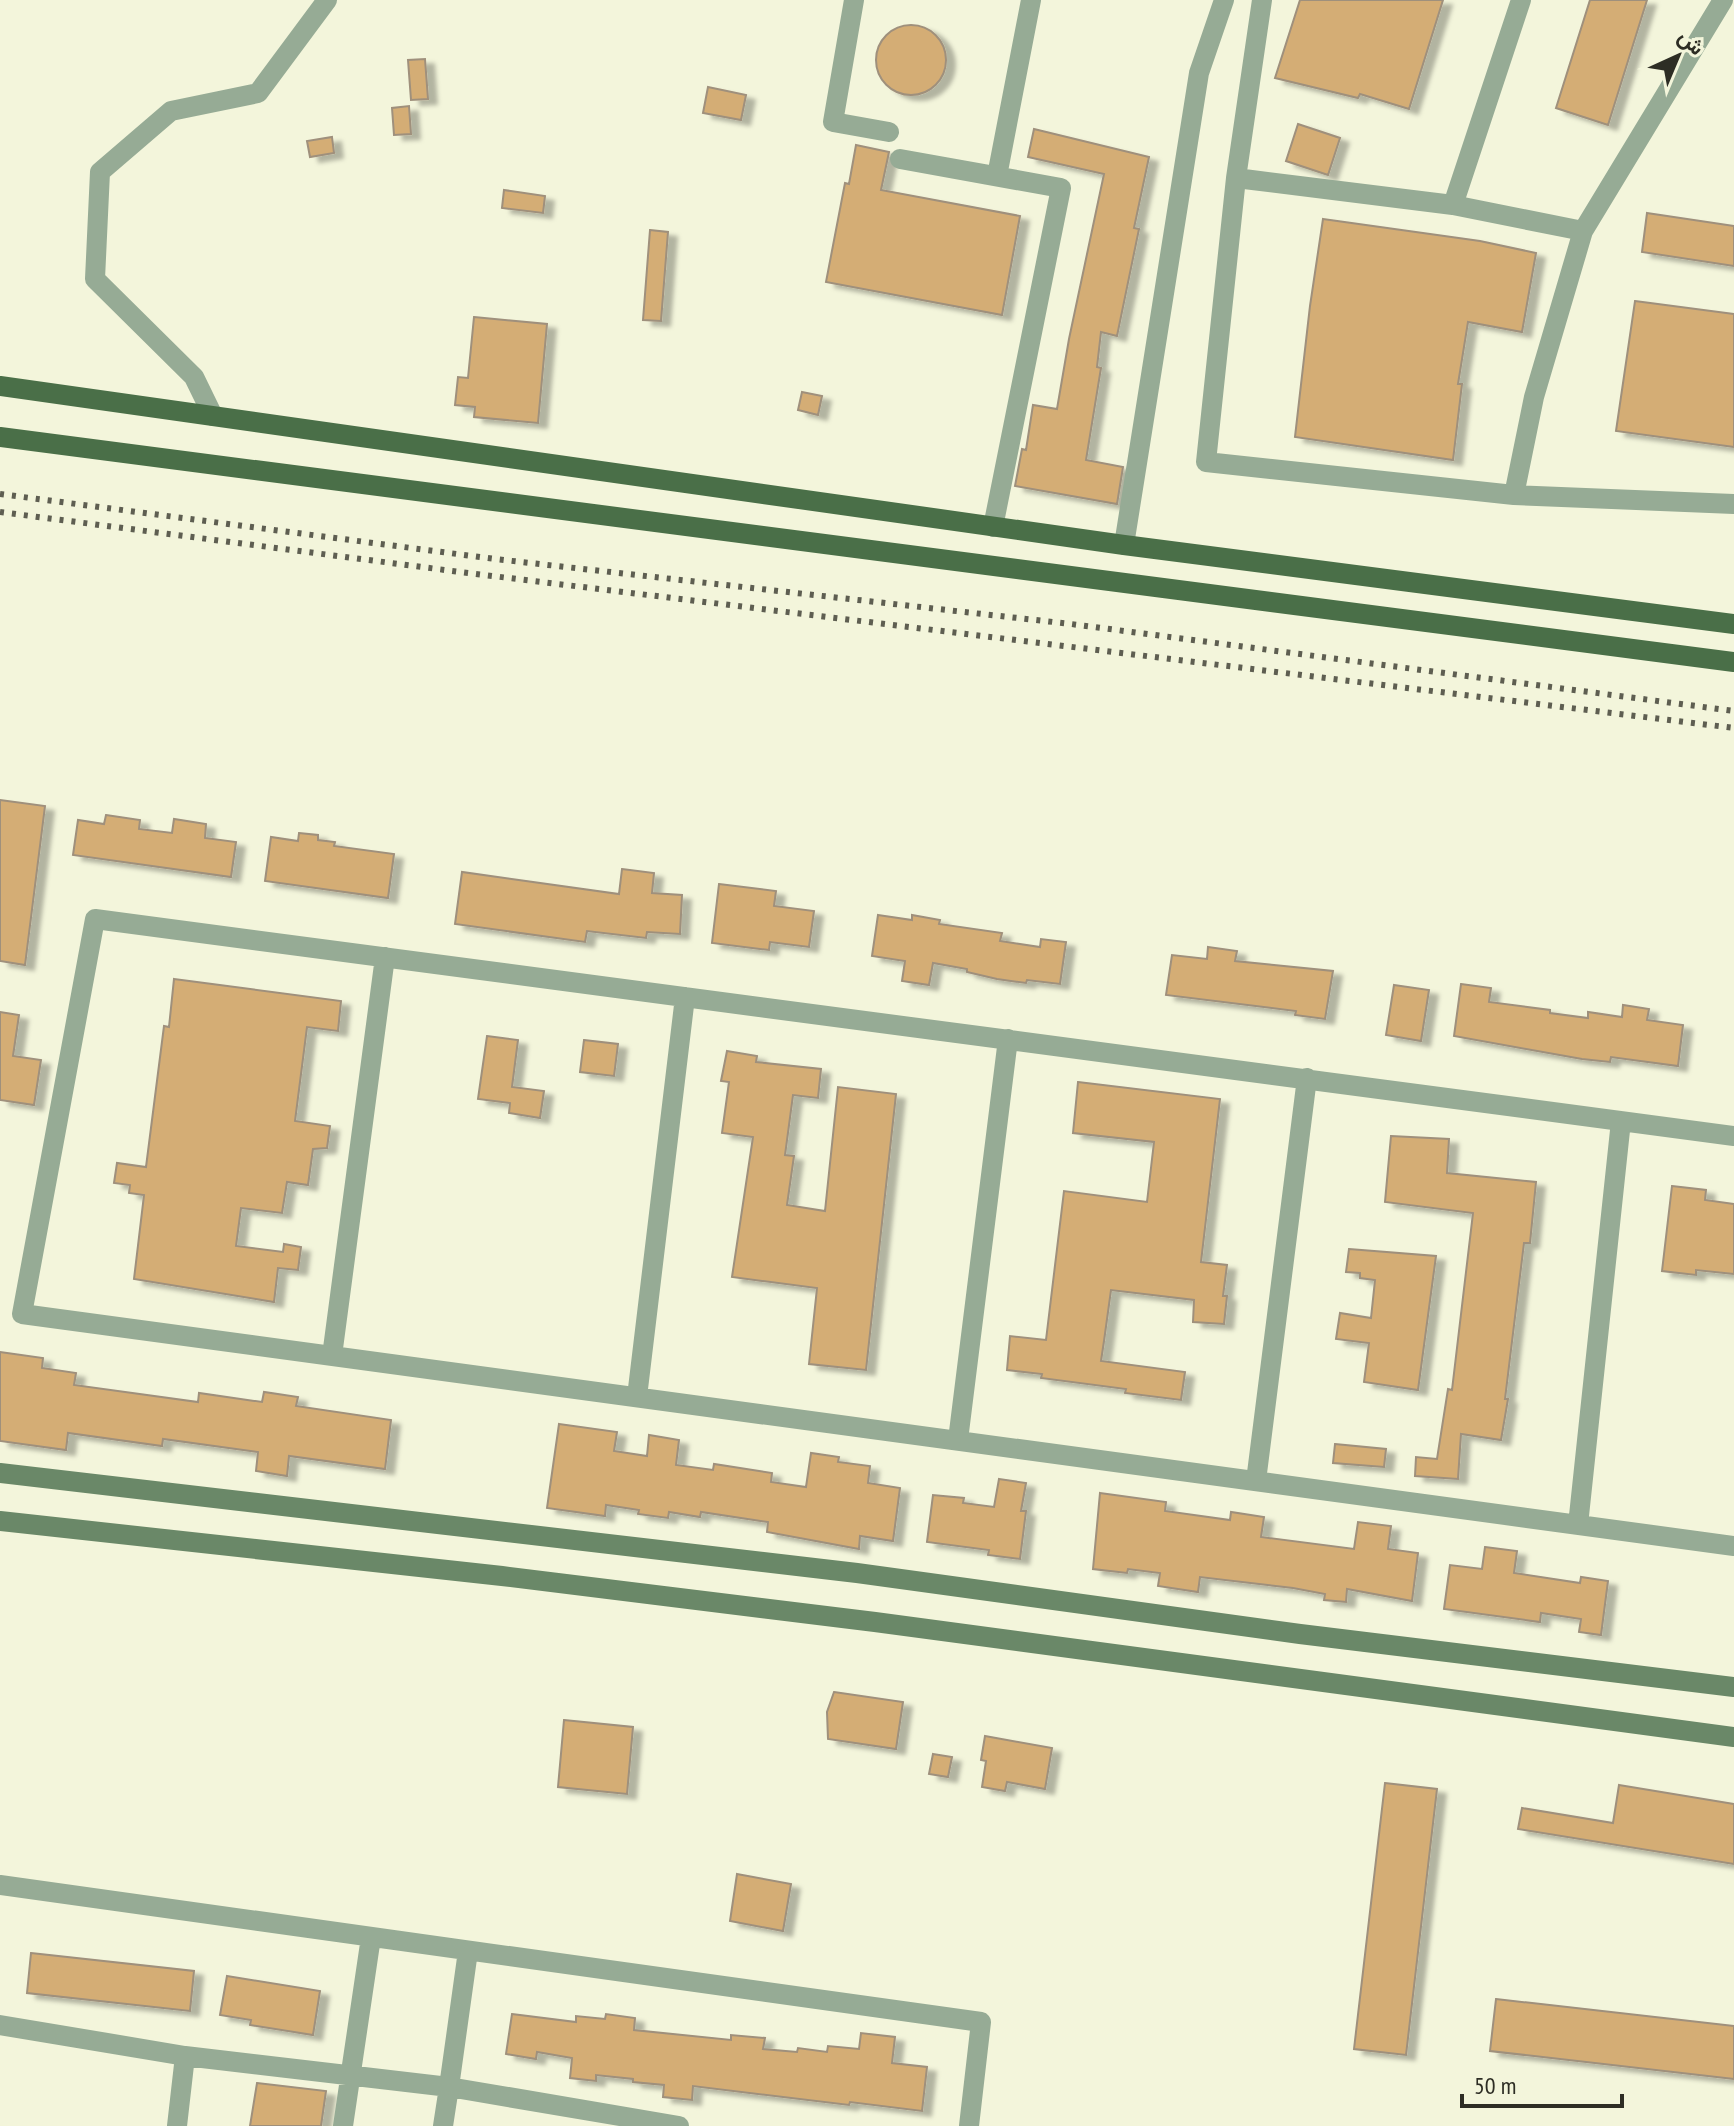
<svg xmlns="http://www.w3.org/2000/svg" width="1734" height="2126" font-family="'PT Sans Narrow',Vazirmatn,sans-serif">
<style>
.building{fill:#d4ad75;stroke:#9f907c;stroke-width:2;filter:url(#shadow)}
.lines{fill:none;stroke-linecap:round;stroke-linejoin:round}
.street{stroke:#96ab95;stroke-width:20}
.secondary{stroke:#6a8868;stroke-width:20}
.primary{stroke:#4a6f48;stroke-width:20}
.rail{stroke:#5e5e51;stroke-width:6;stroke-dasharray:4 8;stroke-linecap:butt}
</style>
<defs>
<filter id="shadow"><feDropShadow dx="9" dy="5" stdDeviation="2" flood-color="#0004"/></filter>
</defs>
<rect width="100%" height="100%" fill="#f3f5db"/>
<!-- building -->
<path class="building" d="M 1300,0 L 1443,0 L 1409,109 L 1360,94 L 1358,98 L 1275,78 Z
M 1590,0 L 1647,0 L 1608,125 L 1556,108 Z
M876 60a35 35 0 1 1 70 0a35 35 0 1 1-70 0Z
M 425,59 L 428,99 L 411,100 L 408,60 Z
M 708,87 L 746,95 L 741,120 L 703,113 Z
M 409,106 L 411,134 L 394,135 L 392,108 Z
M 1298,124 L 1340,138 L 1328,175 L 1286,161 Z
M 1034,129 L 1149,157 L 1134,228 L 1139,229 L 1117,336 L 1101,332 L 1097,367 L 1101,368 L 1086,460 L 1123,467 L 1117,504 L 1015,486 L 1022,449 L 1026,450 L 1033,405 L 1057,409 L 1069,339 L 1104,174 L 1028,157 Z
M 332,137 L 334,153 L 310,157 L 307,141 Z
M 856,145 L 889,152 L 881,190 L 1020,216 L 1002,315 L 826,282 L 845,183 L 849,184 Z
M 504,190 L 545,196 L 543,213 L 502,208 Z
M 1647,213 L 1734,226 L 1734,266 L 1642,252 Z
M 1323,219 L 1480,241 L 1536,253 L 1522,332 L 1468,322 L 1458,384 L 1462,384 L 1453,460 L 1295,437 L 1310,306 Z
M 650,230 L 668,232 L 661,321 L 643,320 Z
M 1635,301 L 1734,314 L 1734,447 L 1616,431 Z
M 474,317 L 547,324 L 538,423 L 474,417 L 475,407 L 455,405 L 458,377 L 468,378 Z
M 802,392 L 822,396 L 818,415 L 798,410 Z
M 0,800 L 45,806 L 25,965 L 0,961 Z
M 106,815 L 140,820 L 139,829 L 172,833 L 174,819 L 206,824 L 205,838 L 236,842 L 231,877 L 73,855 L 78,820 L 104,824 Z
M 299,833 L 318,835 L 318,840 L 335,842 L 334,846 L 394,854 L 388,898 L 265,881 L 271,837 L 298,841 Z
M 622,869 L 654,873 L 652,893 L 682,895 L 680,934 L 647,932 L 646,938 L 587,931 L 585,942 L 455,924 L 462,872 L 619,894 Z
M 719,884 L 776,891 L 774,906 L 814,911 L 809,947 L 770,942 L 769,950 L 712,943 Z
M 878,915 L 912,920 L 912,915 L 940,920 L 939,924 L 1002,933 L 1000,941 L 1040,947 L 1041,939 L 1066,942 L 1060,984 L 1027,980 L 1026,983 L 997,979 L 967,972 L 967,969 L 933,963 L 929,985 L 902,981 L 905,961 L 872,956 Z
M 1208,947 L 1237,951 L 1235,961 L 1333,971 L 1325,1019 L 1295,1015 L 1296,1011 L 1166,995 L 1172,955 L 1207,959 Z
M 174,979 L 341,1001 L 338,1031 L 307,1027 L 295,1121 L 330,1126 L 327,1148 L 313,1149 L 308,1185 L 287,1182 L 282,1213 L 241,1208 L 236,1246 L 283,1252 L 284,1244 L 301,1247 L 298,1270 L 278,1268 L 274,1302 L 134,1279 L 144,1195 L 129,1193 L 130,1185 L 114,1183 L 117,1163 L 146,1167 L 164,1026 L 169,1027 Z
M 1461,984 L 1491,988 L 1489,1002 L 1550,1010 L 1550,1013 L 1588,1018 L 1588,1012 L 1622,1017 L 1623,1005 L 1649,1009 L 1647,1020 L 1683,1025 L 1678,1066 L 1611,1057 L 1610,1062 L 1582,1059 L 1454,1036 Z
M 1394,985 L 1429,990 L 1421,1041 L 1386,1035 Z
M 0,1012 L 19,1015 L 13,1056 L 41,1060 L 34,1105 L 0,1100 Z
M 487,1036 L 518,1040 L 512,1087 L 544,1091 L 540,1118 L 509,1113 L 510,1103 L 478,1099 Z
M 584,1040 L 618,1044 L 614,1076 L 580,1072 Z
M 727,1051 L 757,1056 L 756,1062 L 821,1069 L 818,1098 L 793,1095 L 785,1155 L 794,1156 L 787,1205 L 825,1211 L 838,1087 L 896,1094 L 866,1370 L 809,1364 L 817,1288 L 732,1277 L 753,1137 L 722,1133 L 729,1082 L 721,1081 Z
M 1078,1082 L 1220,1099 L 1201,1262 L 1227,1265 L 1223,1296 L 1227,1296 L 1224,1324 L 1193,1322 L 1194,1300 L 1111,1290 L 1104,1341 L 1101,1361 L 1185,1372 L 1181,1400 L 1125,1393 L 1126,1389 L 1041,1378 L 1042,1374 L 1007,1370 L 1010,1336 L 1046,1340 L 1064,1191 L 1147,1202 L 1154,1142 L 1073,1133 Z
M 1391,1136 L 1449,1139 L 1447,1173 L 1536,1182 L 1530,1243 L 1524,1243 L 1505,1399 L 1508,1399 L 1501,1440 L 1461,1434 L 1458,1479 L 1415,1476 L 1416,1457 L 1437,1459 L 1448,1389 L 1452,1390 L 1473,1213 L 1385,1202 Z
M 1672,1186 L 1706,1190 L 1705,1200 L 1734,1204 L 1734,1274 L 1696,1270 L 1696,1275 L 1662,1271 Z
M 1349,1249 L 1436,1256 L 1418,1390 L 1364,1382 L 1369,1343 L 1336,1339 L 1340,1313 L 1371,1318 L 1375,1280 L 1360,1278 L 1360,1273 L 1346,1272 Z
M 0,1352 L 43,1358 L 42,1368 L 76,1373 L 74,1385 L 198,1402 L 199,1393 L 262,1402 L 264,1392 L 298,1397 L 296,1406 L 391,1420 L 385,1469 L 289,1456 L 287,1476 L 256,1471 L 258,1452 L 163,1439 L 162,1446 L 68,1433 L 66,1450 L 0,1441 Z
M 559,1424 L 617,1432 L 614,1451 L 647,1456 L 649,1435 L 679,1440 L 676,1465 L 713,1470 L 714,1464 L 772,1473 L 771,1482 L 806,1487 L 811,1453 L 839,1457 L 838,1462 L 870,1466 L 868,1483 L 900,1488 L 893,1541 L 860,1536 L 859,1549 L 767,1532 L 768,1522 L 701,1512 L 700,1517 L 669,1512 L 668,1518 L 638,1514 L 639,1510 L 606,1505 L 605,1516 L 547,1508 Z
M 1335,1444 L 1386,1449 L 1384,1467 L 1333,1463 Z
M 999,1479 L 1026,1483 L 1021,1511 L 1026,1511 L 1020,1559 L 988,1555 L 989,1550 L 927,1542 L 933,1495 L 964,1498 L 963,1503 L 994,1507 Z
M 1100,1493 L 1166,1502 L 1165,1511 L 1230,1520 L 1231,1512 L 1264,1517 L 1261,1537 L 1354,1549 L 1358,1522 L 1391,1526 L 1388,1549 L 1418,1553 L 1412,1601 L 1347,1589 L 1346,1602 L 1324,1600 L 1325,1594 L 1293,1588 L 1200,1577 L 1198,1592 L 1158,1586 L 1160,1573 L 1128,1569 L 1127,1573 L 1093,1569 Z
M 1485,1547 L 1517,1551 L 1514,1573 L 1580,1583 L 1581,1577 L 1608,1581 L 1601,1635 L 1579,1632 L 1581,1619 L 1541,1613 L 1540,1622 L 1444,1609 L 1450,1565 L 1482,1569 Z
M 834,1692 L 903,1702 L 896,1749 L 828,1739 L 827,1712 Z
M 564,1720 L 633,1727 L 627,1794 L 558,1787 Z
M 985,1736 L 1052,1748 L 1045,1789 L 1007,1782 L 1005,1791 L 982,1787 L 986,1761 L 981,1760 Z
M 933,1754 L 952,1757 L 948,1777 L 929,1774 Z
M 1385,1783 L 1437,1789 L 1406,2055 L 1354,2049 Z
M 1619,1785 L 1734,1804 L 1734,1864 L 1518,1829 L 1522,1808 L 1613,1823 Z
M 737,1874 L 791,1884 L 783,1931 L 730,1921 Z
M 31,1953 L 194,1971 L 190,2011 L 27,1993 Z
M 227,1976 L 320,1991 L 313,2035 L 250,2025 L 251,2020 L 220,2015 Z
M 1496,1999 L 1734,2026 L 1734,2079 L 1490,2051 Z
M 512,2014 L 576,2022 L 576,2016 L 605,2019 L 606,2014 L 635,2018 L 634,2030 L 731,2040 L 731,2035 L 765,2038 L 763,2049 L 797,2052 L 798,2048 L 827,2052 L 828,2046 L 859,2049 L 861,2033 L 895,2037 L 892,2063 L 927,2067 L 922,2111 L 850,2102 L 849,2105 L 693,2086 L 692,2100 L 663,2097 L 664,2085 L 633,2082 L 633,2079 L 596,2075 L 596,2081 L 570,2078 L 572,2058 L 537,2052 L 536,2059 L 506,2054 Z
M 257,2083 L 326,2091 L 321,2126 L 250,2126 Z"/>
<g class="lines">
<!-- street -->
<path class="street" d="M 854,0 L 833,122 L 889,132
M 1262,0 L 1236,178 L 1206,462 L 1514,495 L 1734,504
M 900,159 L 1061,188 L 993,527
M 997,176 L 1031,0
M 1236,178 L 1453,205 L 1583,231
M 1453,205 L 1521,0
M 213,416 L 194,377 L 95,279 L 100,172 L 171,111 L 258,93 L 327,0
M 1514,495 L 1534,397 L 1583,231 L 1723,0
M 1124,545 L 1199,73 L 1224,0
M 1734,1136 L 95,919 L 22,1314 L 1734,1546
M 332,1356 L 385,957
M 637,1397 L 685,997
M 958,1440 L 1008,1039
M 1256,1481 L 1307,1078
M 1578,1525 L 1621,1121
M 0,1885 L 981,2022 L 969,2126
M 0,2025 L 185,2056
M 177,2126 L 185,2056 L 449,2087 L 468,1951
M 343,2126 L 371,1937
M 443,2126 L 449,2087 L 679,2126"/>
<!-- secondary -->
<path class="secondary" d="M 0,1473 L 857,1573 L 1300,1634 L 1734,1687
M 0,1521 L 502,1576 L 875,1622 L 1734,1737"/>
<!-- primary -->
<path class="primary" d="M 0,386 L 1124,545 L 1734,624
M 0,437 L 1734,662"/>
<!-- rail -->
<path class="rail" d="M 0,494 L 495,559 L 1071,624 L 1734,711
M 0,512 L 468,573 L 1734,728"/>
</g>
<!-- north arrow -->
<g transform="translate(1678 56) rotate(44)" stroke="#f3f5db" stroke-width="6" paint-order="stroke">
<path d="M0-6L14 30L0 20L-14 30Z" fill="#2d2d24"/>
<text y="-12" font-size="22" font-weight="bold" text-anchor="middle" fill="#2d2d24">ش</text>
</g>
<!-- scale -->
<path d="M1462 2094v12h160v-12" fill="none" stroke="#2d2d24" stroke-width="4"/>
<text x="1474" y="2094" font-size="24" fill="#2d2d24" stroke="#f3f5db" stroke-width="6" paint-order="stroke">50 m</text>
</svg>
